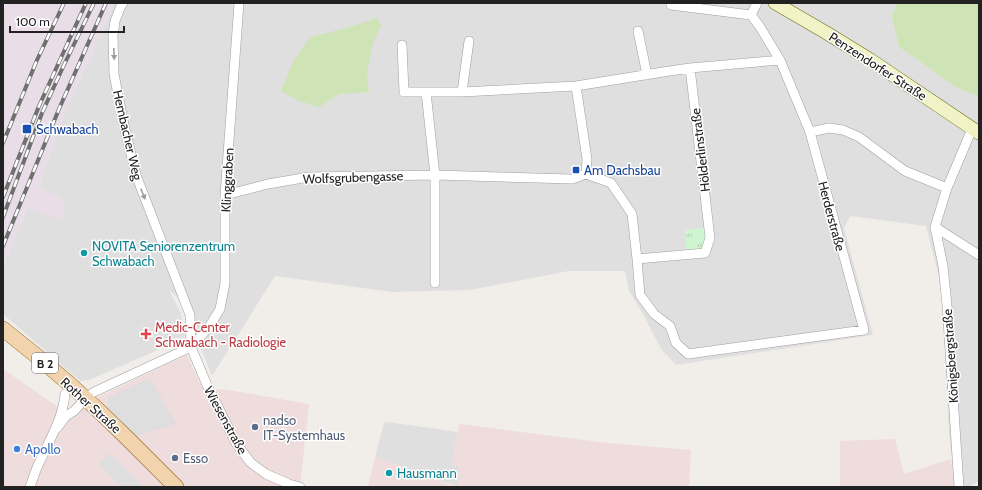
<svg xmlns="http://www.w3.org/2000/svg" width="982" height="490" font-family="Cabin,sans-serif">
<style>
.residential{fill:#e0dfdf}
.commercial{fill:#efdcdc}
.industrial{fill:#e9dde7}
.grass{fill:#cee4b7}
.park{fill:url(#park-tufts)}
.parking{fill:#dedede}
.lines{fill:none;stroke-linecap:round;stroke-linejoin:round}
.minor-casing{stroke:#9f9f9f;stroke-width:10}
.secondary-casing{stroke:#656e14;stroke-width:14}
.primary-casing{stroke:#8c6213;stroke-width:16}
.minor{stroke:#fff;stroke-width:9}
.secondary{stroke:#f1f3c6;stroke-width:13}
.primary{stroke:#f1d3ae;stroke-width:15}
.rail-casing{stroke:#707070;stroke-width:4}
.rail{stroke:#fff;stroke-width:2.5;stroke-dasharray:8;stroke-linecap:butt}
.oneway{fill:#9c9c9c}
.transit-dot{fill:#1a4fb4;stroke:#fff;stroke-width:1.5}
.culture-dot{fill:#0f9aa8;stroke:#fff;stroke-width:1.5}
.health-dot{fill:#e0444e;stroke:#fff;stroke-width:1.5}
.service-dot{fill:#5c6f8a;stroke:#fff;stroke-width:1.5}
.shop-dot{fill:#3f7fe0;stroke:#fff;stroke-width:1.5}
.labels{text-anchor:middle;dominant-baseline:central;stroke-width:3;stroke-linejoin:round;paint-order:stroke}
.shield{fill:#fff;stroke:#646464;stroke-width:1}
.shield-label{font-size:12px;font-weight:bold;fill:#222}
.street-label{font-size:13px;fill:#222;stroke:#fff}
.transit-label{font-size:13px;fill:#164399;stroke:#fff;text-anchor:start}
.culture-label{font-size:13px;fill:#0d838f;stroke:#fff;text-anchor:start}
.health-label{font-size:13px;fill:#be3a42;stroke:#fff;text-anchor:start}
.service-label{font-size:13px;fill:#4e5e75;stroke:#fff;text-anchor:start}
.shop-label{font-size:13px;fill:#366cbe;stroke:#fff;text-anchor:start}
</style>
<defs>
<pattern id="park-tufts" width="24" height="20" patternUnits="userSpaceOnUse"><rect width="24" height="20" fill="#cef4d0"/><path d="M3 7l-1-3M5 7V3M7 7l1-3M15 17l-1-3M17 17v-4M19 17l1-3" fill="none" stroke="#b1d1b2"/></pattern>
</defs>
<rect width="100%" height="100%" fill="#f1eeea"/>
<!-- residential -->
<path class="residential" d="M 115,3 L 898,3 L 891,15 L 899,47 L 957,88 L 979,96 L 979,481 L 969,487 L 955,487 L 949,433 L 942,289 L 926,226 L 850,216 L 844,228 L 873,335 L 676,365 L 661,349 L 643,314 L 629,291 L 625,271 L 569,271 L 470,290 L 392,292 L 275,276 L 212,376 L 182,301 L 169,290 L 181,313 L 185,338 L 89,380 L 80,381 L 3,314 L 3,267 L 27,208 L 64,220 L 62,200 L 39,186 L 64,114 Z
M 388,422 L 458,432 L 451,464 L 460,467 L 458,487 L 375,457 L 384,423 Z"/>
<!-- commercial -->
<path class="commercial" d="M 187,355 L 204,392 L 222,389 L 309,404 L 300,487 L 3,487 L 3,369 L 71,416 L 102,395 Z
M 459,424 L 608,443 L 691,450 L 689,487 L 458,487 L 460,467 L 451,464 Z
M 895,439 L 904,474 L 951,459 L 955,487 L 840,487 L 840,441 Z
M 375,457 L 456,487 L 368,487 Z"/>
<!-- industrial -->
<path class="industrial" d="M 6,3 L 115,3 L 64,114 L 39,186 L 62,200 L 64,220 L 27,208 L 3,267 L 3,10 Z"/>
<!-- grass -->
<path class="grass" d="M 898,3 L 979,3 L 979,96 L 957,88 L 899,47 L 891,15 Z
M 377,18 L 381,25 L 372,46 L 367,73 L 369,92 L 339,94 L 319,107 L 299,101 L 281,91 L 293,62 L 310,37 L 350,27 Z"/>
<!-- park -->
<path class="park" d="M 704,228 L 706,237 L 701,249 L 686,251 L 685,230 Z"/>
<!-- parking -->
<path class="parking" d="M 153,295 L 159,307 L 163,305 L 165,310 L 124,330 L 136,355 L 123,361 L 103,320 Z
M 150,378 L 176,424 L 134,436 L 108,408 L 108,397 Z
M 110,453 L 144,487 L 121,487 L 98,464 Z"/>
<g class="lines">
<defs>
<path id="minor" d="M 123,3 L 120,8 L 115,21 L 113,35 L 114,74 L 124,125 L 136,175 L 190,315 L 191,347 L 207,385 L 236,443 L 250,462 L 266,474 L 289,484 L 300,487
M 671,5 L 751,15
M 638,31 L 647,75
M 402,45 L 404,92 L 426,92
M 576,86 L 663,72 L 690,68
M 462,92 L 469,41
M 972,129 L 947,188 L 935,227 L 979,255
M 810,132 L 829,128 L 843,130 L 859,137 L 905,171 L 947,188
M 586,174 L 611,183 L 632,214 L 637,259 L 705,253 L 710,238 L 690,68 L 780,60
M 225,195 L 268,184 L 309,177 L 435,175 L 572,179 L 586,174
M 935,227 L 943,266 L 947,305 L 959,487
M 637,259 L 640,295 L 654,314 L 670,326 L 676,343 L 688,354 L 864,330 L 810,132 L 780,60 L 760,27 L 751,15 L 757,3
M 435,283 L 435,175 L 426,92 L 462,92 L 576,86 L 587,159 L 586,174
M 57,428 L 66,416 L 74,411 L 85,399 L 94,392 L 191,347 L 209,327 L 220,309 L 225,283 L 225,195 L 239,3
M 30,487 C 33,478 36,469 40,461 C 50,439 63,418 65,394"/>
<path id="secondary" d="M 775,3 L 825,32 L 869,59 L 979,133"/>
<path id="primary" d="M 3,329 C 47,363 89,400 128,439 C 144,455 160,471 176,487"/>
</defs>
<!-- minor casing -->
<use href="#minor" class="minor-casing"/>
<!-- secondary casing -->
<use href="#secondary" class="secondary-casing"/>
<!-- primary casing -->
<use href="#primary" class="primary-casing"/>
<!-- minor -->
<use href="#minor" class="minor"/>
<!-- secondary -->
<use href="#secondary" class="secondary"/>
<!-- primary -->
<use href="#primary" class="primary"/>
<defs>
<path id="rail" d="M 3,143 L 37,60 L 64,3
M 3,197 L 39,106 L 86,3
M 3,217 L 42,113 L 63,67 L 94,3
M 3,246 L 59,109 L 106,3"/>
</defs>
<!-- rail casing -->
<use href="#rail" class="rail-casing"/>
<!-- rail -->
<use href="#rail" class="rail"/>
</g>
<!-- one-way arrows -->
<defs><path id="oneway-solid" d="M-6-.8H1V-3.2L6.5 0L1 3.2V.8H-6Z"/></defs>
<g class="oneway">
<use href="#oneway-solid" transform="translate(114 54) rotate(88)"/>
<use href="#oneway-solid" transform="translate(143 194) rotate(68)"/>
</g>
<!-- markers -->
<g class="transit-dot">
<rect x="22" y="124" width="10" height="10" rx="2"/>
<rect x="572" y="166" width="8" height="8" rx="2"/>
</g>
<g class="culture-dot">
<circle cx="84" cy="253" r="4"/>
<circle cx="389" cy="473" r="4"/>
</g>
<path class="health-dot" d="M144 328h4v4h4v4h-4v4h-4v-4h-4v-4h4z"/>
<g class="service-dot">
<circle cx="255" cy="427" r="4"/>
<circle cx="175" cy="458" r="4"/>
</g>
<circle class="shop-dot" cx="17" cy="449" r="4"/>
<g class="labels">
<!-- shield labels -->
<rect class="shield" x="32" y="353" width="26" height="20" rx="3"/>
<g class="shield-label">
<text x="45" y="363">B 2</text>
</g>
<!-- street labels -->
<g class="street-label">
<text transform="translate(878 66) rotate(33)">Penzendorfer Straße</text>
<text transform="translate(128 135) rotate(77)">Hembacher Weg</text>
<text transform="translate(700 150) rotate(-97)">Hölderlinstraße</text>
<text transform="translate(353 177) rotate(-2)">Wolfsgrubengasse</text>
<text transform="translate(227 180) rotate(-87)">Klinggraben</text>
<text transform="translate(832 216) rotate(75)">Herderstraße</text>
<text transform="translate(950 356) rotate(-94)">Königsbergstraße</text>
<text transform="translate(91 405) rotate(42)">Rother Straße</text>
<text transform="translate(226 420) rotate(61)">Wiesenstraße</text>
</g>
<!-- transit labels -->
<g class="transit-label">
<text x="36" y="129">Schwabach</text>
<text x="584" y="170">Am Dachsbau</text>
</g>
<!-- culture labels -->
<g class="culture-label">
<text x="92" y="246">NOVITA Seniorenzentrum<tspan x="92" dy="15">Schwabach</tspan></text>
<text x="397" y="473">Hausmann</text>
</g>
<!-- health labels -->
<g class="health-label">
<text x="155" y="327">Medic-Center<tspan x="155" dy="15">Schwabach - Radiologie</tspan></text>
</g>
<!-- service labels -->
<g class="service-label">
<text x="263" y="420">nadso<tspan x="263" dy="15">IT-Systemhaus</tspan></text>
<text x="183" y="458">Esso</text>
</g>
<!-- shop labels -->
<g class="shop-label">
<text x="25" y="449">Apollo</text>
</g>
</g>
<!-- border -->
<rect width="982" height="490" fill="none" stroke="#222222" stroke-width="8"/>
<!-- scale -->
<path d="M10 26v6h114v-6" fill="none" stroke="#222222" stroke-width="2"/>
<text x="16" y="26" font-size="12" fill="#222222" stroke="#ffffff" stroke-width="3" paint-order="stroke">100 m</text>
</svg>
